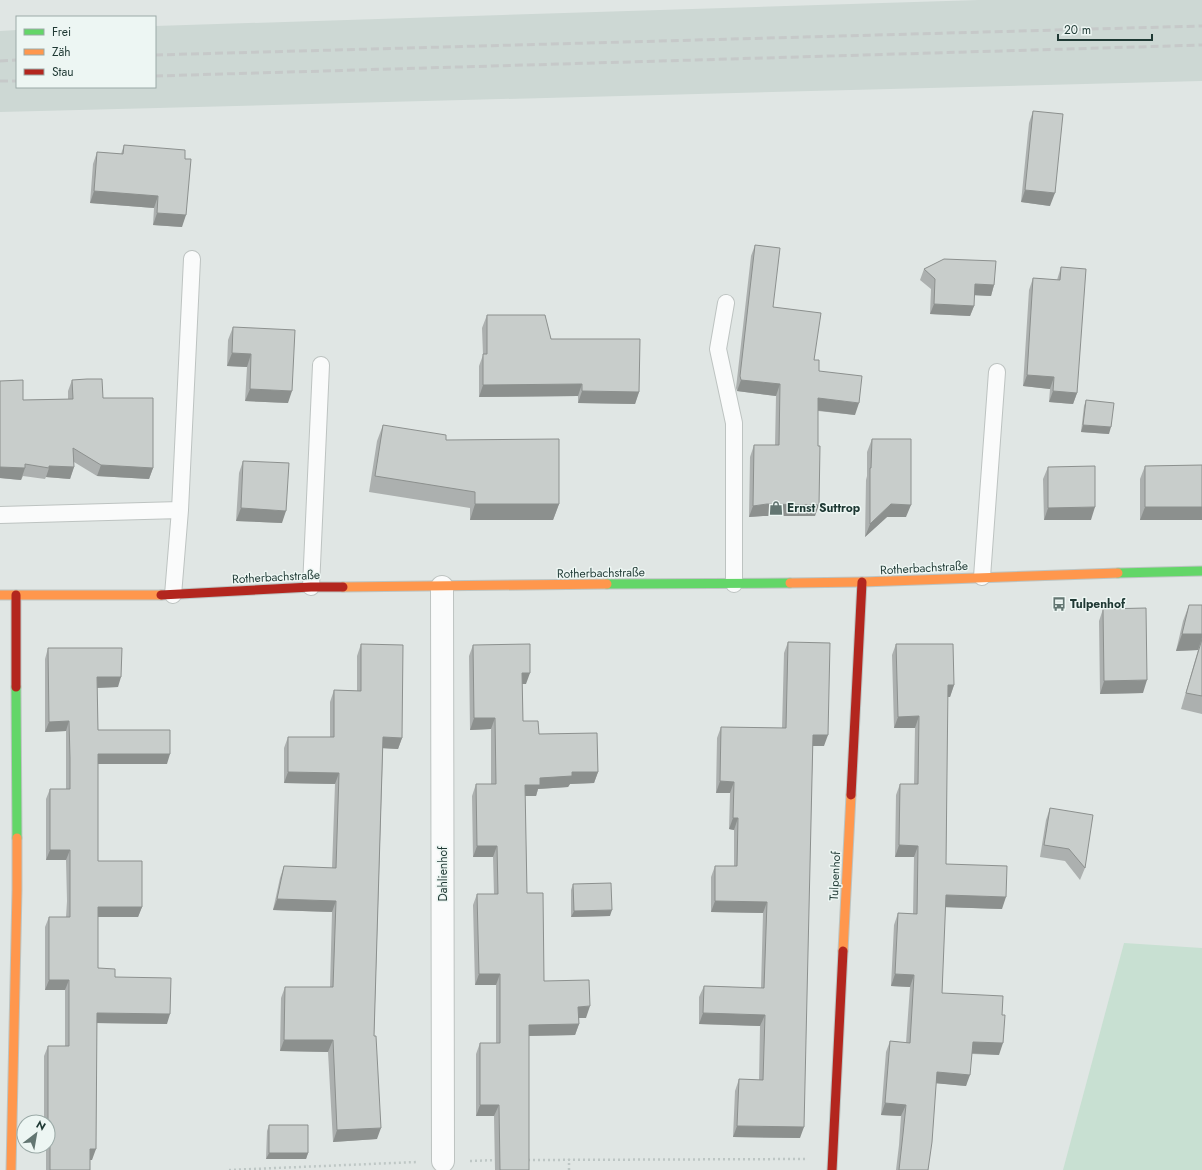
<svg xmlns="http://www.w3.org/2000/svg" width="1202" height="1170" font-family="Jost,sans-serif">
<style>
.built{fill:#cdd8d4}
.green{fill:#c8e0d2}
.lines{fill:none;stroke-linecap:round;stroke-linejoin:round}
.lane-casing{stroke:#bdc3c1;stroke-width:18}
.street-casing{stroke:#bdc3c1;stroke-width:24}
.fast-casing{stroke:#bcc4c2;stroke-width:11}
.slow-casing{stroke:#bcc4c2;stroke-width:11}
.jam-casing{stroke:#bcc4c2;stroke-width:11}
.path{stroke:#bec7c5;stroke-width:2.5;stroke-dasharray:2 3;stroke-linecap:butt}
.lane{stroke:#fafbfb;stroke-width:16}
.street{stroke:#fafbfb;stroke-width:22}
.fast{stroke:#63d668;stroke-width:9}
.slow{stroke:#ff974d;stroke-width:9}
.jam{stroke:#b3261e;stroke-width:9}
.rail{stroke:#c6c9c9;stroke-width:3;stroke-dasharray:8 4;stroke-linecap:butt}
.wall{fill:#acb0af}
.shaded-wall{fill:#8c908e}
.building{fill:#c8cdcb;stroke:#8c908e}
.labels{text-anchor:middle;dominant-baseline:central;stroke-width:3;stroke-linejoin:round;paint-order:stroke}
.poi-label{font-size:12px;font-weight:bold;fill:#1f3934;stroke:#edf6f3;text-anchor:start}
.street-label{font-size:12px;fill:#1f3934;stroke:#edf6f3}
</style>
<rect width="100%" height="100%" fill="#e0e6e4"/>
<!-- built -->
<path class="built" d="M 979,0 L 1202,0 L 1202,81 L 0,112 L 0,31 L 17,30 L 17,87 L 155,87 L 155,26 Z"/>
<!-- green -->
<path class="green" d="M 1124,943 L 1202,948 L 1202,1170 L 1063,1170 Z"/>
<g class="lines">
<defs>
<path id="lane" d="M 726,303 L 718,349 L 734,423 L 734,584
M 0,515 L 180,510
M 982,577 L 997,372
M 311,587 L 321,365
M 173,595 L 180,510 L 192,259"/>
<path id="street" d="M 442,587 L 443,1161"/>
<path id="fast" d="M 1118,573 L 1202,571
M 607,584 L 790,583
M 16,687 L 17,838"/>
<path id="slow" d="M 790,583 L 862,582 L 1118,573
M 343,587 L 607,584
M 0,595 L 161,595
M 843,951 L 851,795
M 11,1170 L 17,890 L 17,838"/>
<path id="jam" d="M 16,595 L 16,687
M 161,595 L 311,587 L 343,587
M 851,795 L 862,582
M 832,1170 L 843,951"/>
</defs>
<!-- lane casing -->
<use href="#lane" class="lane-casing"/>
<!-- street casing -->
<use href="#street" class="street-casing"/>
<!-- fast casing -->
<use href="#fast" class="fast-casing"/>
<!-- slow casing -->
<use href="#slow" class="slow-casing"/>
<!-- jam casing -->
<use href="#jam" class="jam-casing"/>
<!-- path -->
<path class="path" d="M 528,1160 L 805,1159
M 470,1161 L 497,1160
M 229,1170 L 417,1162
M 569,1170 L 569,1159"/>
<!-- lane -->
<use href="#lane" class="lane"/>
<!-- street -->
<use href="#street" class="street"/>
<!-- fast -->
<use href="#fast" class="fast"/>
<!-- slow -->
<use href="#slow" class="slow"/>
<!-- jam -->
<use href="#jam" class="jam"/>
<!-- rail -->
<path class="rail" d="M 155,55 L 1202,26
M 0,61 L 17,60
M 155,76 L 1202,45
M 0,81 L 17,81"/>
</g>
<!-- wall -->
<path class="wall" d="M 1033,111 L 1050,206 L 1021,202 L 1029,123 Z
M 124,145 L 185,159 L 182,227 L 153,225 L 154,208 L 90,203 L 93,164 L 97,152 L 121,154 Z
M 755,245 L 773,307 L 814,360 L 819,371 L 855,415 L 818,411 L 815,516 L 763,516 L 749,517 L 750,457 L 754,445 L 775,445 L 776,396 L 737,391 L 736,388 L 751,256 Z
M 1061,267 L 1077,393 L 1073,404 L 1049,402 L 1050,389 L 1023,386 L 1029,290 L 1033,278 L 1057,280 Z
M 924,269 L 994,285 L 991,296 L 974,295 L 974,306 L 970,316 L 930,314 L 931,289 L 920,280 Z
M 487,315 L 551,339 L 639,392 L 635,404 L 578,403 L 578,396 L 479,397 L 479,366 L 483,355 L 482,328 Z
M 233,327 L 288,403 L 245,401 L 247,367 L 227,366 L 228,340 Z
M 72,380 L 103,398 L 153,468 L 149,479 L 97,476 L 74,462 L 74,467 L 70,479 L 46,477 L 45,479 L 23,476 L 21,480 L 0,478 L 0,381 L 23,400 L 68,399 L 68,391 Z
M 1086,400 L 1109,434 L 1081,432 L 1084,406 Z
M 383,425 L 446,440 L 559,504 L 553,520 L 470,520 L 470,508 L 369,492 L 377,441 Z
M 872,439 L 906,517 L 887,517 L 865,537 L 866,480 L 867,476 L 867,452 Z
M 243,461 L 282,523 L 236,521 L 239,473 Z
M 1202,465 L 1202,520 L 1140,520 L 1140,479 L 1145,466 Z
M 1048,467 L 1091,520 L 1044,520 L 1043,479 Z
M 1189,605 L 1202,605 L 1202,714 L 1181,709 L 1198,650 L 1176,651 L 1183,621 Z
M 1103,609 L 1143,693 L 1100,694 L 1099,621 Z
M 788,642 L 824,746 L 813,746 L 800,1138 L 733,1137 L 735,1091 L 739,1079 L 759,1080 L 760,1026 L 699,1024 L 699,997 L 704,986 L 761,988 L 763,913 L 711,912 L 711,877 L 715,866 L 734,866 L 734,830 L 729,829 L 730,793 L 716,793 L 717,738 L 721,727 L 782,728 L 784,653 Z
M 361,644 L 402,738 L 398,749 L 383,748 L 374,1036 L 377,1139 L 333,1142 L 328,1052 L 280,1051 L 281,998 L 285,987 L 330,987 L 332,912 L 273,910 L 280,878 L 284,866 L 332,868 L 335,784 L 284,783 L 284,748 L 288,737 L 330,737 L 330,702 L 334,690 L 357,691 L 357,656 Z
M 896,644 L 954,685 L 950,697 L 947,697 L 946,864 L 1002,909 L 945,907 L 942,993 L 999,1055 L 972,1054 L 966,1086 L 936,1083 L 928,1170 L 896,1170 L 899,1145 L 901,1116 L 881,1115 L 886,1052 L 890,1041 L 906,1043 L 910,987 L 891,986 L 894,925 L 898,913 L 913,914 L 914,857 L 895,857 L 896,795 L 900,784 L 914,784 L 915,728 L 894,728 L 892,655 Z
M 473,645 L 526,684 L 522,684 L 523,721 L 539,734 L 598,772 L 594,783 L 570,784 L 568,787 L 538,789 L 536,796 L 525,796 L 527,893 L 544,981 L 586,1018 L 579,1018 L 579,1024 L 575,1035 L 529,1036 L 529,1170 L 495,1170 L 494,1116 L 476,1116 L 476,1054 L 480,1043 L 496,1043 L 496,985 L 475,985 L 473,905 L 477,894 L 494,894 L 493,857 L 473,857 L 472,796 L 476,784 L 491,784 L 491,729 L 470,730 L 469,656 Z
M 48,648 L 118,687 L 97,688 L 98,730 L 167,764 L 98,764 L 98,861 L 142,907 L 138,917 L 98,917 L 98,968 L 115,977 L 167,1024 L 97,1023 L 92,1160 L 90,1160 L 90,1170 L 46,1170 L 46,1146 L 48,1146 L 48,1122 L 44,1122 L 44,1056 L 48,1046 L 65,1046 L 65,990 L 45,990 L 45,927 L 49,917 L 66,917 L 67,901 L 66,860 L 46,860 L 46,799 L 50,789 L 66,789 L 66,731 L 45,732 L 45,659 Z
M 1050,808 L 1085,868 L 1080,880 L 1065,861 L 1040,857 L 1046,820 Z
M 573,884 L 610,916 L 571,917 L 571,890 Z
M 269,1125 L 308,1153 L 306,1159 L 266,1159 L 267,1131 Z"/>
<!-- shaded-wall -->
<path class="shaded-wall" d="M 1025,190 L 1055,193 L 1050,206 L 1021,202 Z
M 94,191 L 158,196 L 154,208 L 90,203 Z
M 157,213 L 186,215 L 182,227 L 153,225 Z
M 975,284 L 994,285 L 991,296 L 971,295 Z
M 934,304 L 974,306 L 970,316 L 930,314 Z
M 232,353 L 251,354 L 247,367 L 227,366 Z
M 1027,375 L 1054,377 L 1050,389 L 1023,386 Z
M 741,380 L 780,384 L 776,396 L 737,391 Z
M 582,384 L 578,396 L 479,397 L 483,385 Z
M 250,389 L 292,391 L 288,403 L 245,401 Z
M 582,391 L 639,392 L 635,404 L 578,403 Z
M 1053,391 L 1077,393 L 1073,404 L 1049,402 Z
M 818,398 L 859,403 L 855,415 L 814,410 Z
M 1083,425 L 1111,427 L 1109,434 L 1081,432 Z
M 101,465 L 153,468 L 149,479 L 97,476 Z
M 49,466 L 74,467 L 70,479 L 46,477 L 49,468 Z
M 0,467 L 25,468 L 21,480 L 0,478 Z
M 475,504 L 559,504 L 553,520 L 470,520 Z
M 767,504 L 819,505 L 815,516 L 763,516 L 749,517 L 753,506 Z
M 891,504 L 911,505 L 906,517 L 887,517 L 865,537 L 870,524 Z
M 1095,507 L 1091,520 L 1044,520 L 1048,508 Z
M 1145,507 L 1202,507 L 1202,520 L 1140,520 Z
M 241,508 L 286,511 L 282,523 L 236,521 Z
M 1182,634 L 1202,634 L 1202,638 L 1198,650 L 1176,651 Z
M 522,673 L 530,673 L 526,684 L 518,684 Z
M 97,677 L 121,677 L 118,687 L 93,688 Z
M 1147,680 L 1143,693 L 1100,694 L 1104,681 Z
M 948,685 L 954,685 L 950,697 L 943,697 Z
M 919,716 L 915,728 L 894,728 L 898,717 Z
M 474,718 L 495,718 L 491,729 L 470,730 Z
M 69,721 L 66,731 L 45,732 L 49,722 Z
M 813,735 L 828,735 L 824,746 L 809,746 Z
M 383,737 L 402,738 L 398,749 L 379,748 Z
M 98,754 L 170,754 L 167,764 L 95,764 Z
M 288,772 L 339,773 L 335,784 L 284,783 Z
M 572,772 L 598,772 L 594,783 L 570,784 L 568,787 L 538,789 L 536,796 L 521,796 L 525,785 L 540,778 Z
M 720,781 L 734,782 L 730,793 L 716,793 Z
M 733,818 L 738,818 L 734,830 L 729,829 Z
M 899,845 L 918,846 L 914,857 L 895,857 Z
M 477,846 L 497,846 L 493,857 L 473,857 Z
M 50,850 L 70,850 L 66,860 L 46,860 Z
M 946,895 L 1006,897 L 1002,909 L 941,907 Z
M 277,899 L 336,901 L 332,912 L 273,910 Z
M 715,901 L 767,902 L 763,913 L 711,912 Z
M 98,907 L 142,907 L 138,917 L 94,917 Z
M 612,910 L 610,916 L 571,917 L 574,911 Z
M 479,974 L 500,974 L 496,985 L 475,985 Z
M 895,974 L 914,975 L 910,987 L 891,986 Z
M 49,980 L 69,980 L 65,990 L 45,990 Z
M 590,1006 L 586,1018 L 574,1018 L 578,1007 Z
M 97,1013 L 170,1014 L 167,1024 L 94,1023 Z
M 703,1013 L 765,1015 L 760,1026 L 699,1024 Z
M 579,1024 L 575,1035 L 525,1036 L 529,1025 Z
M 284,1040 L 333,1040 L 328,1052 L 280,1051 Z
M 973,1042 L 1003,1043 L 999,1055 L 968,1053 Z
M 937,1072 L 970,1075 L 966,1086 L 933,1083 Z
M 885,1103 L 906,1105 L 901,1116 L 881,1115 Z
M 480,1105 L 499,1105 L 494,1116 L 476,1116 Z
M 737,1126 L 804,1127 L 800,1138 L 733,1137 Z
M 381,1128 L 377,1139 L 333,1142 L 337,1130 Z
M 90,1149 L 96,1149 L 92,1160 L 86,1160 Z
M 269,1153 L 308,1153 L 306,1159 L 266,1159 Z"/>
<!-- building -->
<path class="building" d="M 1033,111 L 1063,114 L 1055,193 L 1025,190 Z
M 124,145 L 185,150 L 185,159 L 191,159 L 186,215 L 157,213 L 158,196 L 94,191 L 97,152 L 123,154 Z
M 755,245 L 780,248 L 773,307 L 821,313 L 814,360 L 819,360 L 819,371 L 862,376 L 859,403 L 818,398 L 818,446 L 820,446 L 819,505 L 767,504 L 753,506 L 754,445 L 779,445 L 780,384 L 741,380 L 740,376 Z
M 944,259 L 996,261 L 994,285 L 975,284 L 974,306 L 934,304 L 935,279 L 924,269 Z
M 1061,267 L 1086,269 L 1077,393 L 1053,391 L 1054,377 L 1027,375 L 1033,278 L 1060,280 Z
M 487,315 L 545,315 L 551,339 L 640,339 L 639,392 L 582,391 L 582,384 L 483,385 L 483,354 L 487,354 Z
M 233,327 L 295,330 L 292,391 L 250,389 L 251,354 L 232,353 Z
M 87,379 L 102,379 L 103,398 L 153,398 L 153,468 L 101,465 L 73,448 L 74,467 L 49,466 L 49,468 L 25,464 L 25,468 L 0,467 L 0,381 L 23,380 L 23,400 L 73,399 L 72,380 Z
M 1086,400 L 1114,403 L 1111,427 L 1083,425 Z
M 383,425 L 446,435 L 446,440 L 559,439 L 559,504 L 475,504 L 475,492 L 375,476 Z
M 872,439 L 911,439 L 911,505 L 891,504 L 870,524 L 870,468 L 871,468 Z
M 243,461 L 289,463 L 286,511 L 241,508 Z
M 1202,465 L 1202,507 L 1145,507 L 1145,466 Z
M 1095,466 L 1095,507 L 1048,508 L 1048,467 Z
M 1189,605 L 1202,605 L 1202,634 L 1182,634 Z
M 1146,608 L 1147,680 L 1104,681 L 1103,609 Z
M 1202,639 L 1202,696 L 1186,693 Z
M 788,642 L 830,643 L 828,735 L 813,735 L 804,1127 L 737,1126 L 739,1079 L 763,1080 L 765,1015 L 703,1013 L 704,986 L 764,988 L 767,902 L 715,901 L 715,866 L 737,866 L 738,818 L 733,818 L 734,782 L 720,781 L 721,727 L 786,728 Z
M 361,644 L 403,645 L 402,738 L 383,737 L 374,1036 L 376,1036 L 381,1128 L 337,1130 L 333,1040 L 284,1040 L 285,987 L 333,987 L 336,901 L 277,899 L 284,866 L 336,868 L 339,773 L 288,772 L 288,737 L 334,737 L 334,690 L 361,691 Z
M 530,644 L 530,673 L 522,673 L 523,721 L 538,721 L 539,734 L 597,733 L 598,772 L 572,772 L 572,776 L 540,778 L 540,785 L 525,785 L 527,893 L 543,893 L 544,981 L 589,980 L 590,1006 L 578,1007 L 579,1024 L 529,1025 L 529,1170 L 500,1170 L 499,1105 L 480,1105 L 480,1043 L 500,1043 L 500,974 L 479,974 L 477,894 L 498,894 L 497,846 L 477,846 L 476,784 L 496,784 L 495,718 L 474,718 L 473,645 Z
M 896,644 L 953,644 L 954,685 L 948,685 L 946,864 L 1007,866 L 1006,897 L 946,895 L 942,993 L 1003,996 L 1002,1015 L 1005,1015 L 1003,1043 L 973,1042 L 970,1075 L 937,1072 L 932,1142 L 928,1170 L 899,1170 L 903,1134 L 906,1105 L 885,1103 L 890,1041 L 910,1043 L 914,975 L 895,974 L 898,913 L 917,914 L 918,846 L 899,845 L 900,784 L 918,784 L 919,716 L 898,717 Z
M 48,648 L 122,648 L 121,677 L 97,677 L 98,730 L 170,730 L 170,754 L 98,754 L 98,861 L 142,861 L 142,907 L 98,907 L 98,968 L 115,969 L 115,977 L 171,978 L 170,1014 L 97,1013 L 96,1149 L 90,1149 L 90,1170 L 50,1170 L 50,1135 L 48,1135 L 48,1046 L 69,1046 L 69,980 L 49,980 L 49,917 L 70,917 L 70,850 L 50,850 L 50,789 L 70,789 L 70,758 L 69,721 L 49,722 Z
M 1050,808 L 1093,815 L 1085,868 L 1069,849 L 1044,845 Z
M 611,883 L 612,910 L 574,911 L 573,884 Z
M 269,1125 L 308,1125 L 308,1153 L 269,1153 Z"/>
<!-- icons -->
<defs>
<symbol id="shop-bare" viewBox="-9 -9 18 18"><path d="M-5-2.5h2.3a2.7 3.5 0 0 1 5.4 0H5L5.5 6h-11ZM-1.5-2.5h3a1.5 2.3 0 0 0-3 0Z" fill="#637672" stroke="#edf6f3" stroke-width="2.5" paint-order="stroke"/></symbol>
<symbol id="bus-bare" viewBox="-9 -9 18 18"><path d="M-5-6H5V4H4V6H2V4H-2V6H-4V4H-5ZM-3.5-4V0h7V-4ZM-3.5 1.2v1.5H-2V1.2ZM2 1.2v1.5H3.5V1.2Z" fill="#637672" stroke="#edf6f3" stroke-width="2.5" paint-order="stroke"/></symbol>
</defs>
<g fill-rule="evenodd">
<use href="#shop-bare" x="766" y="498" width="20" height="20"/>
<use href="#bus-bare" x="1049" y="594" width="20" height="20"/>
</g>
<g class="labels">
<!-- poi labels -->
<g class="poi-label">
<text x="787" y="508">Ernst Suttrop</text>
<text x="1070" y="604">Tulpenhof</text>
</g>
<!-- street labels -->
<g class="street-label">
<text transform="translate(924 568) rotate(-3)">Rotherbachstraße</text>
<text transform="translate(601 573) rotate(-1)">Rotherbachstraße</text>
<text transform="translate(276 577) rotate(-3)">Rotherbachstraße</text>
<text transform="translate(443 874) rotate(-90)">Dahlienhof</text>
<text transform="translate(835 876) rotate(-87)">Tulpenhof</text>
</g>
</g>
<!-- legend -->
<rect x="16" y="16" width="140" height="72" fill="#edf6f3" stroke="#9baaa7"/>
<rect x="24" y="29" width="20" height="6" fill="#63d668" stroke="#9baaa7"/>
<text x="52" y="36" font-size="12" fill="#1f3934">Frei</text>
<rect x="24" y="49" width="20" height="6" fill="#ff974d" stroke="#9baaa7"/>
<text x="52" y="56" font-size="12" fill="#1f3934">Zäh</text>
<rect x="24" y="69" width="20" height="6" fill="#b3261e" stroke="#9baaa7"/>
<text x="52" y="76" font-size="12" fill="#1f3934">Stau</text>
<!-- north arrow -->
<g transform="translate(36 1134) rotate(31)"><circle r="19" fill="#edf6f3" stroke="#9baaa7"/>
<path d="M0-3L7 15L0 10L-7 15Z" fill="#637672"/>
<text y="-6" font-size="11" font-weight="bold" text-anchor="middle" fill="#1f3934">N</text>
</g>
<!-- scale -->
<path d="M1058 34v6h94v-6" fill="none" stroke="#1f3934" stroke-width="2"/>
<text x="1064" y="34" font-size="12" fill="#1f3934" stroke="#edf6f3" stroke-width="3" paint-order="stroke">20 m</text>
</svg>
